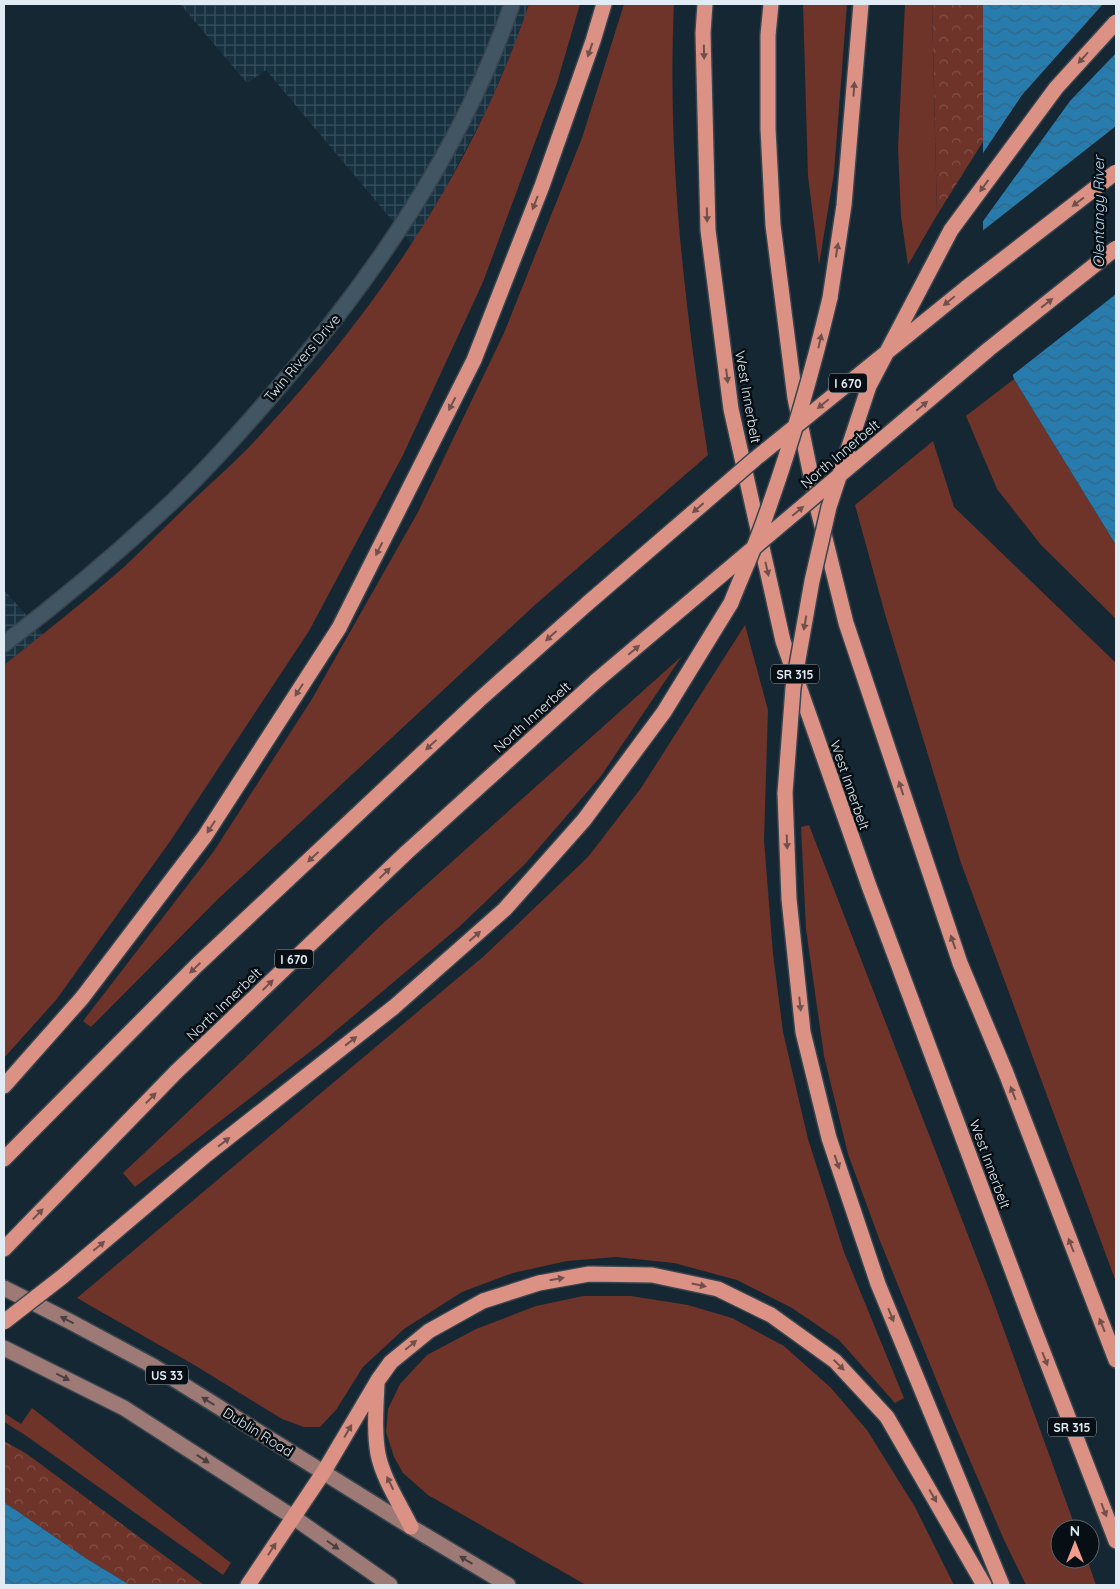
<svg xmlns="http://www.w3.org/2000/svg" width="1120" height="1589" font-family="Quicksand,sans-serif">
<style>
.industrial{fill:url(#industrial-grid)}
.green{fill:#6e3329}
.forest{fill:url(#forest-crowns)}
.water{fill:url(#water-waves)}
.pier{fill:#152732}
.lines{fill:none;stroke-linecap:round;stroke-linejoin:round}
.secondary-casing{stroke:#37444e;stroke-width:18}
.primary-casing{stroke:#37444e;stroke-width:18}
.motorway-casing{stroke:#37444e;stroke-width:18}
.secondary{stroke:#425562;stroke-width:15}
.primary{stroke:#9e7a76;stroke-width:15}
.motorway{stroke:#db9284;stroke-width:15}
.motorway-bridge-casing{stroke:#37444e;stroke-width:18;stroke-linecap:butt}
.motorway-bridge{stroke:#db9284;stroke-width:15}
.oneway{fill:#71504c}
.oneway2{fill:#4b3f40}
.labels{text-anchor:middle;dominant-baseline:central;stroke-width:5;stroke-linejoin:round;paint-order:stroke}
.shield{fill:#070f14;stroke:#9fa9b0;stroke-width:1}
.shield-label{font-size:12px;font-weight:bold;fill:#e0ebf3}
.street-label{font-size:14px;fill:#e0ebf3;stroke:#070f14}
.water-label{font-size:15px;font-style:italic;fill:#b8dffa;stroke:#070f14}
</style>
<defs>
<pattern id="industrial-grid" width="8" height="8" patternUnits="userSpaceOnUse" patternTransform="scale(1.25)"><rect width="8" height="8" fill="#183141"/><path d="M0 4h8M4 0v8" fill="none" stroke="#394f5d"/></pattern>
<pattern id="forest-crowns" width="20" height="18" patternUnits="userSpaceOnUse" patternTransform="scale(1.25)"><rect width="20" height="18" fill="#6e3329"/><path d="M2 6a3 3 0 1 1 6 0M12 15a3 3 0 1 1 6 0" fill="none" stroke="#825148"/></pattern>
<pattern id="water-waves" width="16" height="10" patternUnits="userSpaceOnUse" patternTransform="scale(1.25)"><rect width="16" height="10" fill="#287cad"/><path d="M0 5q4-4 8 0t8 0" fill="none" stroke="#336685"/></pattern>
</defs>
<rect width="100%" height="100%" fill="#152732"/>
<!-- industrial -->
<path class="industrial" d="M 180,4 L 529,4 L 520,32 L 487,109 L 445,189 L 412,244 L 266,70 L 247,83 Z
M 4,590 L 43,634 L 4,665 Z"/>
<!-- green -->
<path class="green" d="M 529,4 L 580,4 L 557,83 L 483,282 L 403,455 L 309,631 L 171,840 L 56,1000 L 4,1058 L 4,665 C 44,633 85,601 124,567 C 146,546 167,525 189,504 C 214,480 240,458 263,432 C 378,309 475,165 529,4 Z
M 624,4 L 674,4 C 667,155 684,305 708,455 L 536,604 L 218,899 L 91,1027 L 83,1021 L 214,851 L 312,699 L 418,512 L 504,333 L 582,138 Z
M 803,4 L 847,4 L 834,173 L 819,265 L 808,176 Z
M 905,4 L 932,4 L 937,215 L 908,265 L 901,216 L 898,148 Z
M 1014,379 L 1116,545 L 1116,619 L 1041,545 L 997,489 L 966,416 Z
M 933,441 L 954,507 L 1116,663 L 1116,1282 L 961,863 L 885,614 L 855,505 Z
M 745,625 L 768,710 L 764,840 L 773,954 L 783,1032 L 808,1139 L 844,1252 L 904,1398 L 895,1403 L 839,1340 L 792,1308 L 737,1280 L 674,1263 L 616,1257 L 567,1261 L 513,1273 L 462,1292 L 404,1329 L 363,1367 L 336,1410 L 320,1427 L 304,1427 L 282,1419 L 196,1366 L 77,1298 L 484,956 L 588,857 L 641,788 Z
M 682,656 L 601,776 L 525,864 L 459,927 L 320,1044 L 135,1187 L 123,1173 L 243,1060 L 379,927 Z
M 809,825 L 992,1297 L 1076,1529 L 1060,1529 L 1060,1559 L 1087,1559 L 1096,1585 L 1026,1585 L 1004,1540 L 949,1411 L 880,1241 L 848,1154 L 824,1056 L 806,929 L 801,827 Z
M 583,1296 L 631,1296 L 688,1305 L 732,1318 L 784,1346 L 831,1388 L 867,1430 L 915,1507 L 954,1585 L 586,1585 L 428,1495 L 403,1473 L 394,1457 L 386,1432 L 388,1409 L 400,1384 L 427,1355 L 476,1329 L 536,1306 Z
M 32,1408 L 231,1563 L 223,1575 L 25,1435 L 4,1422 L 4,1413 L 21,1424 Z"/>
<!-- forest -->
<path class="forest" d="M 932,4 L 983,4 L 984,22 L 984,140 L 937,215 Z
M 4,1441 L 27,1454 L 204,1585 L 130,1585 L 87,1559 L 4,1502 Z"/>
<!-- water -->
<path class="water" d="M 983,4 L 1116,4 L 1116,545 L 1014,379 L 983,275 Z
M 4,1502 L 87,1559 L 130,1585 L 4,1585 Z"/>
<!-- pier -->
<path class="pier" d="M 1103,4 L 1116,4 L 1116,53 L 1070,101 L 981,224 L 981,156 L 1022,95 Z
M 1116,126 L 1116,294 L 1010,377 L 980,276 L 981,232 Z"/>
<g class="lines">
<defs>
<path id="secondary" d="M 4,644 C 62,600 119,552 172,502 C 207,469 240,432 272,395 C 372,280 462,150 512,4"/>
<path id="primary" d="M 4,1288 L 69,1321 L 153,1366 L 411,1527 L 508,1585
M 4,1348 L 124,1408 L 293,1517 L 390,1585"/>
<path id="motorway" d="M 705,4 L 703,33 L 708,230 L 731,409 L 783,641 L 869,886 L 1028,1313 L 1116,1541
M 771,4 L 768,35 L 768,129 L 773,225 L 795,398 L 818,510 L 846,623 L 960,963 L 1006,1073 L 1116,1360
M 830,298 L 844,205 L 861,4
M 785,793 L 789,899 L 803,1032 L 829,1138 L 878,1284 L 1002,1585
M 4,1086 L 82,998 L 205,836 L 339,628 L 474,360 L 542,186 L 593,41 L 604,4
M 4,1159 L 196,966 L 479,700 L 588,603
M 4,1249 L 176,1072 L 407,852 L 596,681
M 62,1277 L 206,1155 L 394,1007 L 505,909 L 584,820 L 664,712 L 731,603
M 377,1384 C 376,1407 374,1431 378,1454 C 383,1479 400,1504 411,1527
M 248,1585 L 323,1473 L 378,1380 L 391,1362 L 429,1331 L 483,1301 L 539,1283 L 589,1274 L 652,1275 L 718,1289 L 771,1315 L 835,1361 L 887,1417 L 984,1585"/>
</defs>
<!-- secondary casing -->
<use href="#secondary" class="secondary-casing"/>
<!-- primary casing -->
<use href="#primary" class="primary-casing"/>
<!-- motorway casing -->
<use href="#motorway" class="motorway-casing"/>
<!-- secondary -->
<use href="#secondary" class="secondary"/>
<!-- primary -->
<use href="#primary" class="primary"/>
<!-- motorway -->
<use href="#motorway" class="motorway"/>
<defs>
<path id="motorway-bridge" d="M 588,603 L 755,459 L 966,288 L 1116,172
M 731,603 C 742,575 755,547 765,518 C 791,446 812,373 830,298
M 596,681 L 989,349 L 1116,248
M 785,793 L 793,688 L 812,581 L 829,507 L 869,386 L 951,230 L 1056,88 L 1116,22
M 4,1322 L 62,1277"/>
</defs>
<!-- motorway-bridge casing -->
<use href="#motorway-bridge" class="motorway-bridge-casing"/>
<!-- motorway-bridge -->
<use href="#motorway-bridge" class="motorway-bridge"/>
</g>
<!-- one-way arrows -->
<defs><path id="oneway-solid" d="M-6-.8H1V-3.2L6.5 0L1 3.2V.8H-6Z" transform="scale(1.25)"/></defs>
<g class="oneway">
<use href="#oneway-solid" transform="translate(590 50) rotate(109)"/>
<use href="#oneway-solid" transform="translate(704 52) rotate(89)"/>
<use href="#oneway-solid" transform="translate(1083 58) rotate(132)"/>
<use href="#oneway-solid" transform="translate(854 89) rotate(-86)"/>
<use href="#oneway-solid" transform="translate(984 186) rotate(126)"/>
<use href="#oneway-solid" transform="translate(1078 202) rotate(143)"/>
<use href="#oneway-solid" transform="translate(535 203) rotate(111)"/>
<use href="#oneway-solid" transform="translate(707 215) rotate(89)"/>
<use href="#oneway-solid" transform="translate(837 250) rotate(-81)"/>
<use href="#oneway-solid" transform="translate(949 301) rotate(141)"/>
<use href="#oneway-solid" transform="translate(1047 303) rotate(-38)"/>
<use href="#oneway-solid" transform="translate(820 341) rotate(-77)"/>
<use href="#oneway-solid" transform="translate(727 376) rotate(83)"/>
<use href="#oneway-solid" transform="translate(452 404) rotate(117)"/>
<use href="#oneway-solid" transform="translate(823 404) rotate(141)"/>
<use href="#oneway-solid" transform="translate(922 406) rotate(-40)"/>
<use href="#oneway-solid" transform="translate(698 508) rotate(139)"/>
<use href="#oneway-solid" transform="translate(798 511) rotate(-40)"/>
<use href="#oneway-solid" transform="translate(379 549) rotate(117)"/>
<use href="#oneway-solid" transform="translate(767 569) rotate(77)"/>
<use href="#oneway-solid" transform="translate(805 623) rotate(100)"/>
<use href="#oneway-solid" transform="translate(551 636) rotate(138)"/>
<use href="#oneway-solid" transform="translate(634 650) rotate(-40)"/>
<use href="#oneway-solid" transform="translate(299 690) rotate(123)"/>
<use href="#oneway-solid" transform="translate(431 745) rotate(137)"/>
<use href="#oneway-solid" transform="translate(901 788) rotate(-108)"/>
<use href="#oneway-solid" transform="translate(211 827) rotate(123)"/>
<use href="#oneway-solid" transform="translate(787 842) rotate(88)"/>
<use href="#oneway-solid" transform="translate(313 857) rotate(137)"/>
<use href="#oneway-solid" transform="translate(385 873) rotate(-44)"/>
<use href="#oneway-solid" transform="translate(475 936) rotate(-41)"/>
<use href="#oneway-solid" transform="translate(953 942) rotate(-109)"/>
<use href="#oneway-solid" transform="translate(195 968) rotate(136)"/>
<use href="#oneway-solid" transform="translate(268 985) rotate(-44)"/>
<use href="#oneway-solid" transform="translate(800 1004) rotate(84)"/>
<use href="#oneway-solid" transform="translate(351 1041) rotate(-38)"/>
<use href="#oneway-solid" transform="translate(1013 1093) rotate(-111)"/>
<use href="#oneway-solid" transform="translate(151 1098) rotate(-46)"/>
<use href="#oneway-solid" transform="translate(224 1142) rotate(-38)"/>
<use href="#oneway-solid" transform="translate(837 1162) rotate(71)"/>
<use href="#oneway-solid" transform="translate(38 1214) rotate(-46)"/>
<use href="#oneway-solid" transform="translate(1071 1245) rotate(-111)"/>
<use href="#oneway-solid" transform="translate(99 1246) rotate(-40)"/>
<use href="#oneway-solid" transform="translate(557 1279) rotate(-10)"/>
<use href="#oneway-solid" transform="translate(699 1285) rotate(12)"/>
<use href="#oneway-solid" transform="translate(891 1315) rotate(68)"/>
<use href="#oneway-solid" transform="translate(1102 1325) rotate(-112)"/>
<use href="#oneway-solid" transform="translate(411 1345) rotate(-40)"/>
<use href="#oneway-solid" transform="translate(1045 1359) rotate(69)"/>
<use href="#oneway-solid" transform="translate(839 1365) rotate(45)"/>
<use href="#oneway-solid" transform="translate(348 1431) rotate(-59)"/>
<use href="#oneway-solid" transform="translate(390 1483) rotate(-116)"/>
<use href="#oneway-solid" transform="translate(933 1496) rotate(60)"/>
<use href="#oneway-solid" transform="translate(1104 1510) rotate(69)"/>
<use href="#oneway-solid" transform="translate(272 1549) rotate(-57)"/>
</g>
<g class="oneway2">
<use href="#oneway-solid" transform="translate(67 1320) rotate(-153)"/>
<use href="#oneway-solid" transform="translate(63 1377) rotate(27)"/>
<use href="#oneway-solid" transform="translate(208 1401) rotate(-148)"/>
<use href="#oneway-solid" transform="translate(203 1459) rotate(33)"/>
<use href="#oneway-solid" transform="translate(333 1545) rotate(35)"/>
<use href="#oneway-solid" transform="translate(466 1560) rotate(-149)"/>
</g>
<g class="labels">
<!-- shield labels -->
<g class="shield">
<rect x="829" y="373.5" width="38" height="19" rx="4"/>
<rect x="771" y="664.5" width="48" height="19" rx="4"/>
<rect x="275" y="949.5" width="38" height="19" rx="4"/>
<rect x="146" y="1365.5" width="42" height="19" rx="4"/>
<rect x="1048" y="1417.5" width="48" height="19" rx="4"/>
</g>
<g class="shield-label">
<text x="848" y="383">I 670</text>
<text x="795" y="674">SR 315</text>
<text x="294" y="959">I 670</text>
<text x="167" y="1375">US 33</text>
<text x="1072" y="1427">SR 315</text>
</g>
<!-- street labels -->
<g class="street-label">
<text transform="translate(302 358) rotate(-50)">Twin Rivers Drive</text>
<text transform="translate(748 397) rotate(80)">West Innerbelt</text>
<text transform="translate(840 454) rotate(-40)">North Innerbelt</text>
<text transform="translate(532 717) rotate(-42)">North Innerbelt</text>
<text transform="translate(850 785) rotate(71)">West Innerbelt</text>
<text transform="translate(224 1004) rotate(-44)">North Innerbelt</text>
<text transform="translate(990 1164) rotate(70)">West Innerbelt</text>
<text transform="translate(258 1432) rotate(32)">Dublin Road</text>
</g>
<!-- water labels -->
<g class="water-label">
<text transform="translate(1098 212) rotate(-90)">Olentangy River</text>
</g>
</g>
<!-- border -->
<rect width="1120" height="1589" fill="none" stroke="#e0ebf3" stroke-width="10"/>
<!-- north arrow -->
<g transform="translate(1075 1544)"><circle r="24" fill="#070f14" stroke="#5e676d"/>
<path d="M0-4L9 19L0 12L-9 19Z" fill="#f49d8c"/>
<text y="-8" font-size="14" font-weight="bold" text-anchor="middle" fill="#e0ebf3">N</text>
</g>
</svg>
